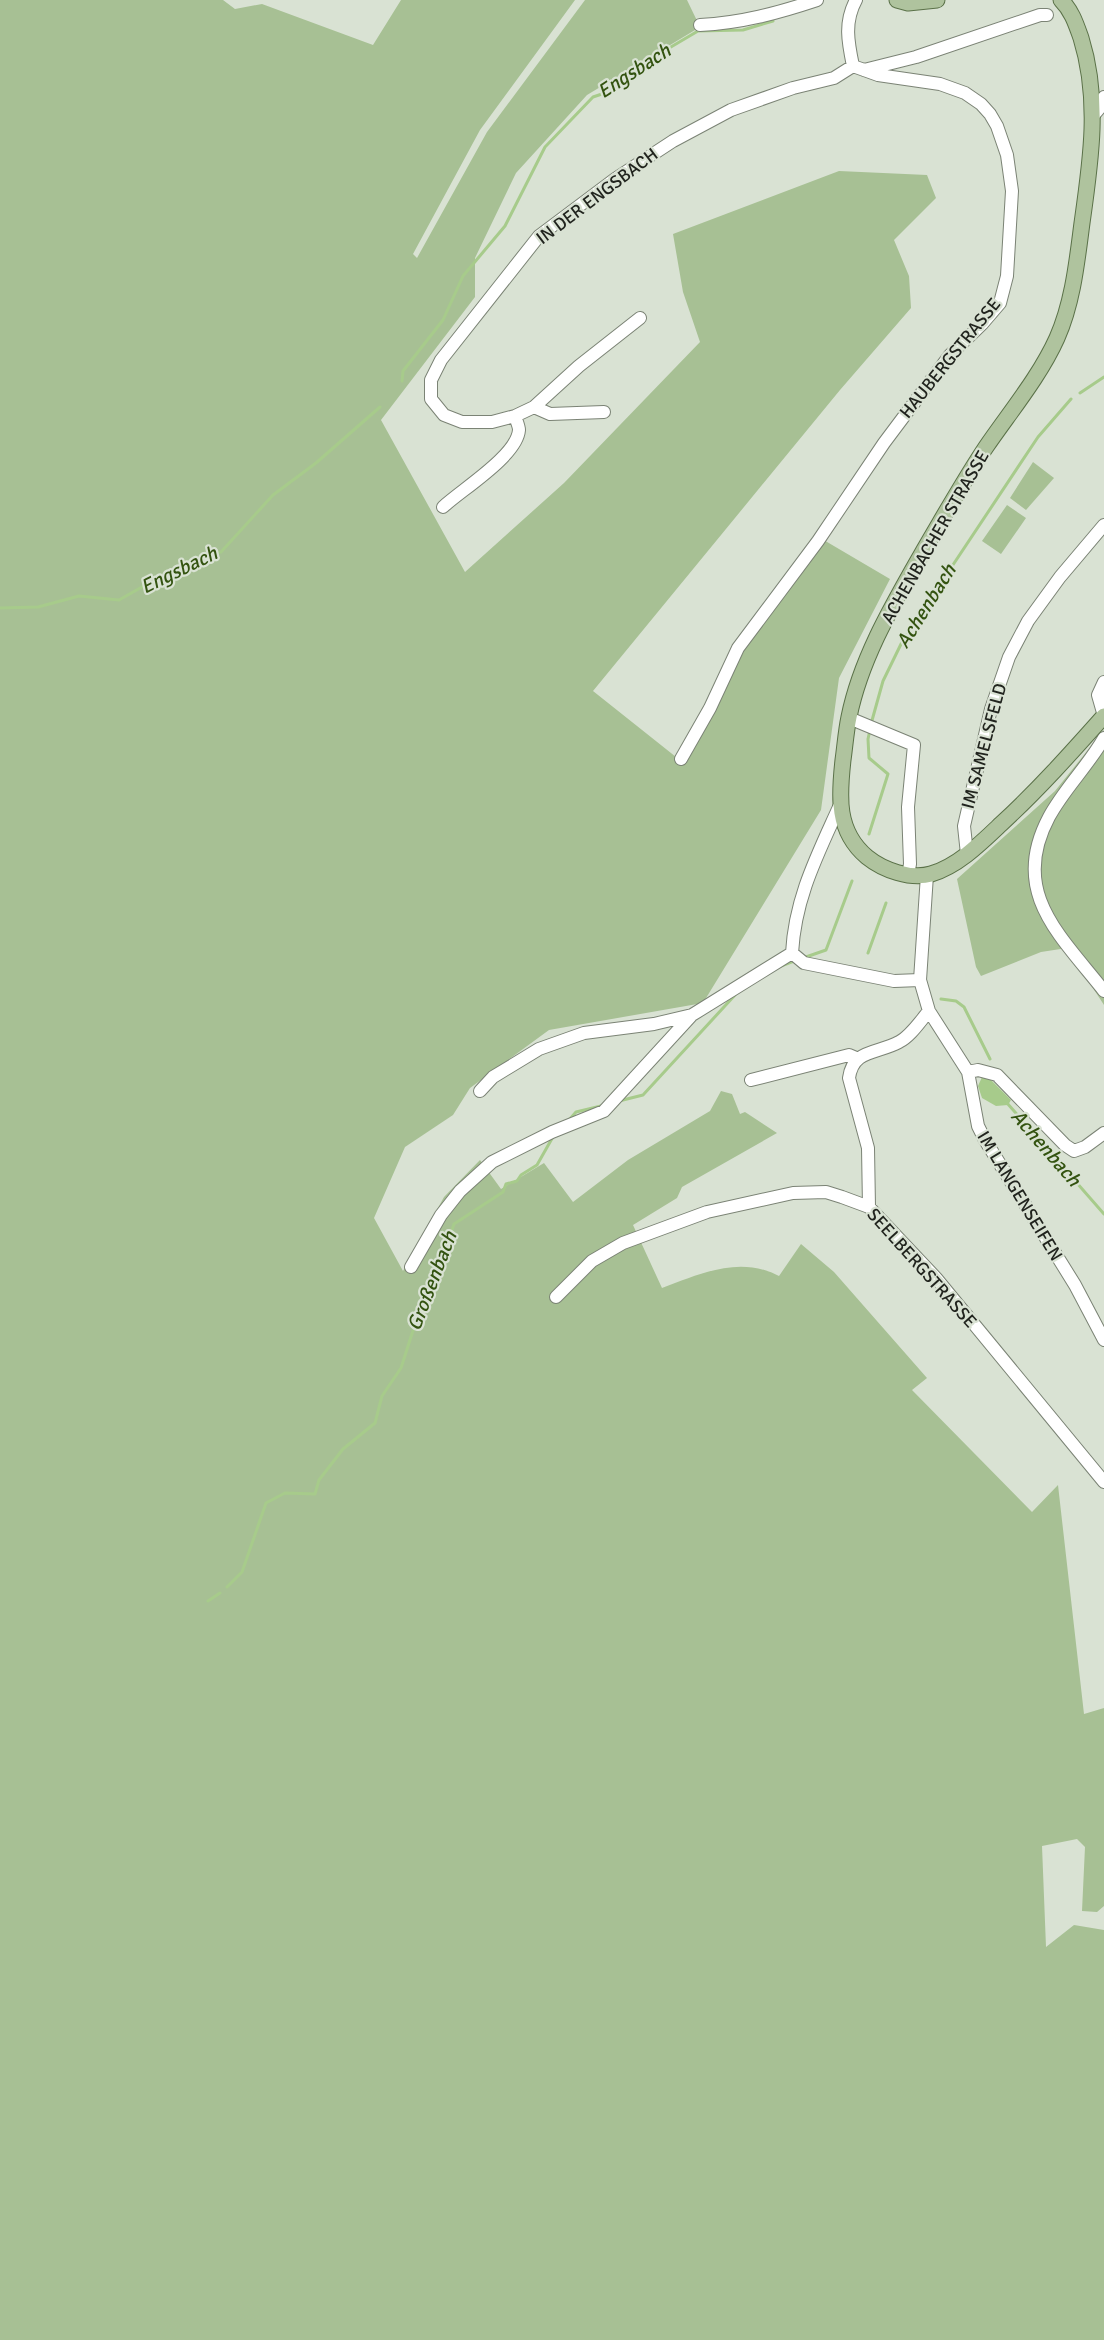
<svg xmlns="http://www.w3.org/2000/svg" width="1104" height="2340" font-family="Signika,sans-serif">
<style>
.green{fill:#a7c094}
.water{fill:#a7cb8b}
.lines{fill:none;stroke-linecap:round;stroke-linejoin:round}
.stream{stroke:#a7cb8b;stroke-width:3}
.minor-casing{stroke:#7b8375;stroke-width:14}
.major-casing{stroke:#5a7148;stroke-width:17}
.minor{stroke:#fff;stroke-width:12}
.major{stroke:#afc39e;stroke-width:15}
.labels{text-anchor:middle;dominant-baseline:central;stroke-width:4.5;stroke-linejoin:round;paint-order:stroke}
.street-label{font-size:18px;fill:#21241e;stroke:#d9e2d3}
.water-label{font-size:20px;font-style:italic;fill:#335310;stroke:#d9e2d3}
</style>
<rect width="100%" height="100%" fill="#d9e2d3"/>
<!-- green -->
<path class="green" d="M 0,0 L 223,0 L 235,9 L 262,4 L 373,45 L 401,0 L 575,0 L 480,130 L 413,254 L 417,258 L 487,132 L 585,0 L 687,0 L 700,27 L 587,95 L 516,173 L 475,258 L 475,297 L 381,420 L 465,572 L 564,483 L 700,342 L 683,292 L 673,234 L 839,171 L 927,175 L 936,198 L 894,240 L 909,276 L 911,308 L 840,390 L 593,691 L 676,757 L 743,637 L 822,539 L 890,579 L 839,678 L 821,810 L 703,1003 L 549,1030 L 470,1088 L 453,1115 L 405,1147 L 374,1218 L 403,1271 L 444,1197 L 480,1160 L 501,1189 L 544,1163 L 573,1202 L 628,1160 L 710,1111 L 721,1091 L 732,1094 L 740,1114 L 745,1112 L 777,1133 L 682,1187 L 677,1198 L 633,1225 L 662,1288 C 700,1274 739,1255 779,1276 L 801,1244 L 834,1272 L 927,1378 L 912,1390 L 1032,1512 L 1058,1485 L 1084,1714 L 1104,1708 L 1104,1906 L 1097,1912 L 1082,1911 L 1085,1847 L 1077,1839 L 1042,1846 L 1046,1947 L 1074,1925 L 1104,1930 L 1104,2340 L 0,2340 Z
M 1033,462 L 1054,478 L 1026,510 L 1010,498 Z
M 1007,505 L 1026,518 L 1001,554 L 982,541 Z
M 1104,730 L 1104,1005 L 1067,948 L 1041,952 L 981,976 L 976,967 L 957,879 L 1055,791 Z"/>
<!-- water -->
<path class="water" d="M 982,1077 L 990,1079 L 1011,1100 L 1008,1105 L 996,1106 L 982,1098 L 978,1086 Z"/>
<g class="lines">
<!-- stream -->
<path class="stream" d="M 402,381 L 403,371 L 443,320 L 463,276 L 505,226 L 545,147 L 593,97 L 608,92 L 623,82 L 637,67 L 698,31 L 743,30 L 773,21
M 1080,393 L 1104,377
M 0,608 L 38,607 L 79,596 L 119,600 L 149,583 L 180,574 L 202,556 L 221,552 L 273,495 L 316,463 L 380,407
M 871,724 L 883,681 L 903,640 L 1038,437 L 1071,399
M 869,834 L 888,774 L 869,758 L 868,739 L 870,730
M 868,953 L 886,903
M 803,958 L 826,950 L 852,881
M 781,966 L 794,961
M 941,999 L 956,1001 L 964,1007 L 990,1059
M 619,1101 L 643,1095 L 735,995
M 1007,1103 L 1104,1214
M 569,1120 L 576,1112 L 601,1106
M 227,1587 L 242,1572 L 266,1503 L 285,1493 L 315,1494 L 319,1480 L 343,1449 L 375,1423 L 382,1396 L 401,1368 L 418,1315 L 428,1302 L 454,1224 L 503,1192 L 506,1184 L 517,1181 L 521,1175 L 537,1165 L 554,1135
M 208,1601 L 220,1593"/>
<defs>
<path id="minor" d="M 700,25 C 741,23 778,13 817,0
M 864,70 L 916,57 L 1040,15 L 1047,15
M 1093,116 L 1103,104 L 1104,97
M 640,318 L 579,366 L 534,407 L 515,416 L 492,422 L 462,422 L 444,415 L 431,399 L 431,380 L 441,360 L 539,236 L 615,179 L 673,141 L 731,110 L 793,88 L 834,78 L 853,66
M 534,407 L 550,414 L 604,412
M 443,507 C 461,490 517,456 519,430 C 519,426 516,420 515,416
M 1104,682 L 1098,695 L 1104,716
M 849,718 L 914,745 L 908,807 L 910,864 L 908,875
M 1104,738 C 1088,766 1064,789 1049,817 C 1009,892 1060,935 1104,991
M 681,759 L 710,708 L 738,648 L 818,541 L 884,443 L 950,355 L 982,324 L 1000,303 L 1007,276 L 1012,191 L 1007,155 L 997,126 L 990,114 L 981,104 L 965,93 L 940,84 L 878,75 L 853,66 C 848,42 844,22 856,0
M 967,854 L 964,826 L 991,709 L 1009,657 L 1028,621 L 1060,577 L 1104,525
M 927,875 L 920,980 L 929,1011 L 968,1072 L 978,1126 L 985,1140 L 1075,1285 L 1104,1340
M 792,953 C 795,898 817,856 839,807
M 792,953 L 804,963 L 894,981 L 920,980
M 968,1072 L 978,1070 L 997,1075 L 1065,1145 L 1074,1151 L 1085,1147 L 1104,1133
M 751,1080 L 849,1055 L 856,1058
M 480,1091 L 493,1077 L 539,1049 L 584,1033 L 654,1024 L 692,1015
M 869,1207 L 868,1148 L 849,1078 C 853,1049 877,1054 899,1042 C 911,1036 921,1020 929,1011
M 411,1267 L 441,1215 L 460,1191 L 492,1162 L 552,1132 L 604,1111 L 692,1015 L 792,953
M 556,1297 L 592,1261 L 623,1243 L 707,1212 L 793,1193 L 826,1192 L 842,1197 L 869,1207 L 936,1278 L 1104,1482"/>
<path id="major" d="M 897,0 L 908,3 L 937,0
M 1061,0 C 1072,11 1076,24 1081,38 C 1100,99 1091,160 1082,223 C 1077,261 1073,302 1057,338 C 1040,376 1010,412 986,447 C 964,480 945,514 925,548 C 895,601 861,657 849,717 C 846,731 845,746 843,760 C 839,796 836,831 867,857 C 883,870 911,880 931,874 C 958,866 981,843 1001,824 C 1038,790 1071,753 1104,716"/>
</defs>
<!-- minor casing -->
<use href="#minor" class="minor-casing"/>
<!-- major casing -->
<use href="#major" class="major-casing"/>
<!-- minor -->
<use href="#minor" class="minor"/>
<!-- major -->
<use href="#major" class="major"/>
</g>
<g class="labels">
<!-- street labels -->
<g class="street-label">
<text transform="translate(597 196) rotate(-37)">IN DER ENGSBACH</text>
<text transform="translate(950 358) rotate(-51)">HAUBERGSTRASSE</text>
<text transform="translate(935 537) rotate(-60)">ACHENBACHER STRASSE</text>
<text transform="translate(984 746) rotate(-75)">IM SAMELSFELD</text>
<text transform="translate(1020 1196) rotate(59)">IM LANGENSEIFEN</text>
<text transform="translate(922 1268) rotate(48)">SEELBERGSTRASSE</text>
</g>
<!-- water labels -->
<g class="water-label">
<text transform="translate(634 71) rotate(-33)">Engsbach</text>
<text transform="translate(179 570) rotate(-26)">Engsbach</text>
<text transform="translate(926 606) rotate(-58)">Achenbach</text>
<text transform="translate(1046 1148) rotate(49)">Achenbach</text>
<text transform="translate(432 1281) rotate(-69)">Großenbach</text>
</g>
</g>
</svg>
